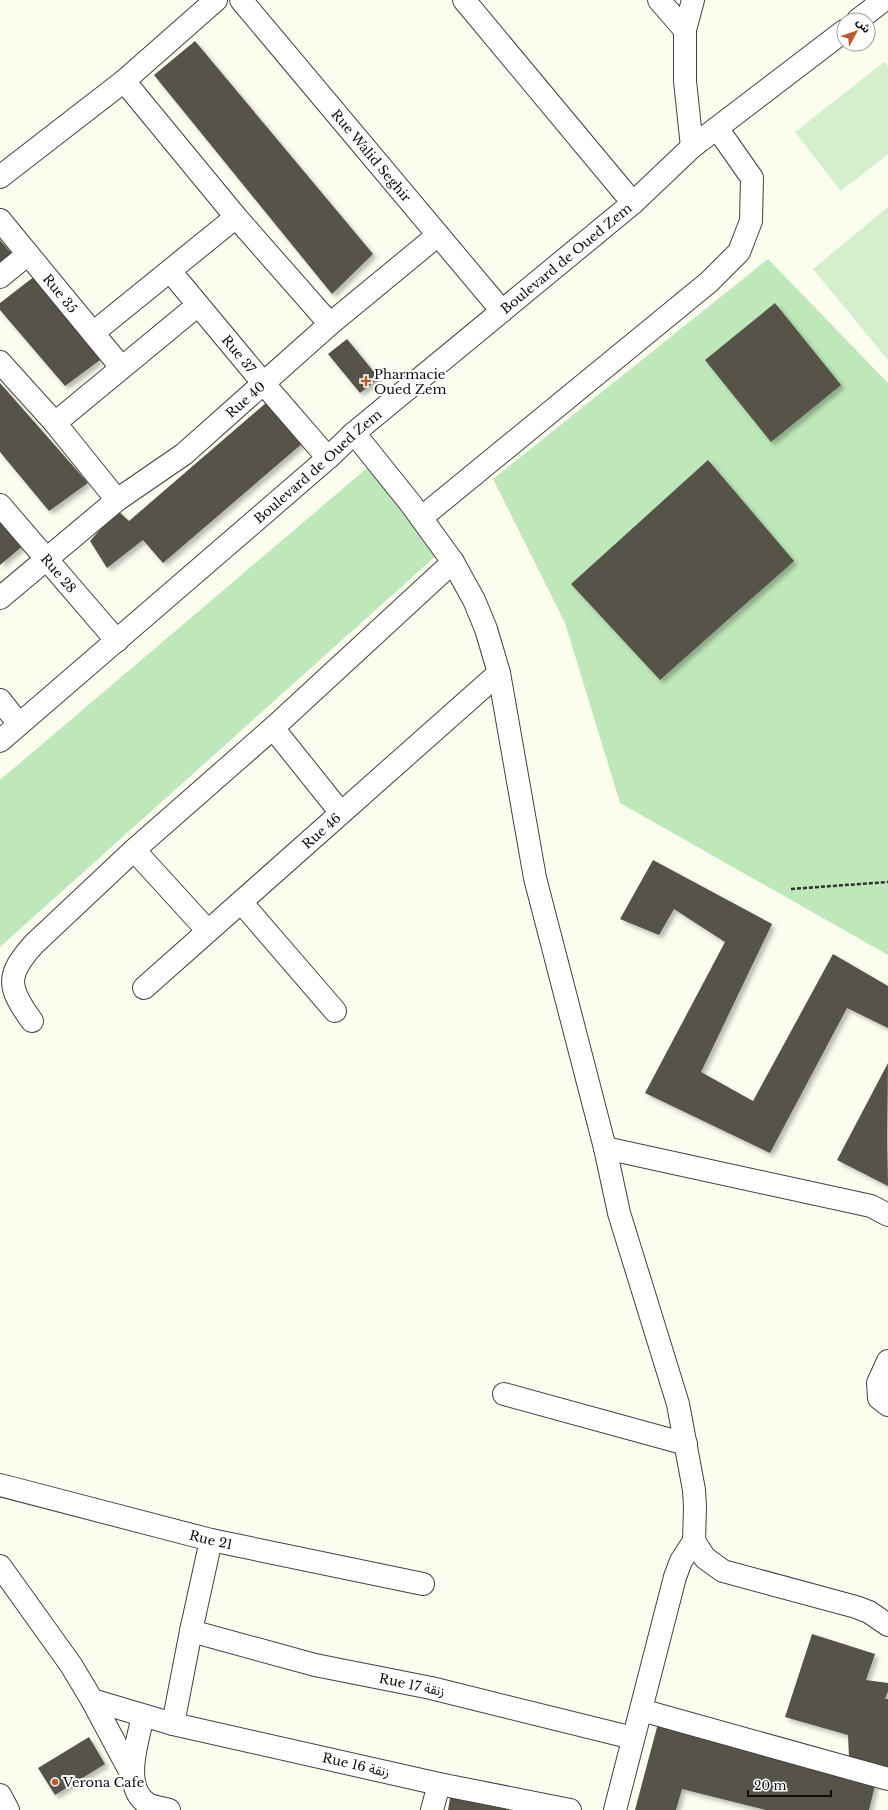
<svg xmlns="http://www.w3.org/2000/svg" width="888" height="1810" font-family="'Libre Baskerville','Noto Sans Arabic',serif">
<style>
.green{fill:#bfe8ba}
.pitch{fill:#d4efcb}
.building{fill:#56534a;filter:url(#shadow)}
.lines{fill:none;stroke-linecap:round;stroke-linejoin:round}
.minor-casing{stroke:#414141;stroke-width:24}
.path{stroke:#303030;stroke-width:2.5;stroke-dasharray:4 2;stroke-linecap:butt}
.minor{stroke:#fff;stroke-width:22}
.poi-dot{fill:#b85d2b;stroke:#fff;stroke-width:1.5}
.labels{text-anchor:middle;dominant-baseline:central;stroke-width:4;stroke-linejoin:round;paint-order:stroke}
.street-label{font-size:13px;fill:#0e0e0e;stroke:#fff}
.poi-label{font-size:13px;fill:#0e0e0e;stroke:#fff;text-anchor:start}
</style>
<defs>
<filter id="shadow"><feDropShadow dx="3.5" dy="3.5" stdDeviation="2" flood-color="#0004"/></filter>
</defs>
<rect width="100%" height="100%" fill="#fbfeef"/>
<!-- green -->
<path class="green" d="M 768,259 L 888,383 L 888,955 L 620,803 L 565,623 L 493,479 Z
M 373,463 L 438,554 L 0,947 L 0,780 Z"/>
<!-- pitch -->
<path class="pitch" d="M 884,62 L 888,66 L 888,154 L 841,191 L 795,132 Z
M 888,207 L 888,360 L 813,269 Z"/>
<!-- building -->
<path class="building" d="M 195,41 L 373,254 L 332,294 L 154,75 Z
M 0,240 L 13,255 L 0,265 Z
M 35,276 L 100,360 L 65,386 L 0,310 L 0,303 Z
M 775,303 L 841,385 L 771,442 L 705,360 Z
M 347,339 L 379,378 L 360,393 L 328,354 Z
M 0,383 L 88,483 L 49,511 L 0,452 Z
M 267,402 L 304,442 L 163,563 L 143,540 L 107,568 L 90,541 L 117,510 L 129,521 Z
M 708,460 L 794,561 L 660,680 L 571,584 Z
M 0,515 L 25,544 L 0,565 Z
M 653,860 L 772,924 L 701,1072 L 753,1101 L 833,954 L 888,986 L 888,1028 L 847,1008 L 770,1153 L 645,1093 L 725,942 L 674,909 L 659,935 L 620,919 Z
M 888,1063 L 887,1139 L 888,1186 L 837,1160 Z
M 812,1634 L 875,1654 L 866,1680 L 888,1683 L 888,1691 L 885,1699 L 888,1699 L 888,1770 L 849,1758 L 848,1735 L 785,1717 Z
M 660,1716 L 876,1781 L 869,1810 L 766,1810 L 682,1789 L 676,1810 L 635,1810 Z
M 89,1737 L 105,1764 L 55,1795 L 38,1768 Z
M 452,1787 L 507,1804 L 506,1810 L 448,1810 Z"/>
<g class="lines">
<defs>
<g id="minor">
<path id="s1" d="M 241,0 L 502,311"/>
<path d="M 464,0 L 633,203"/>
<path d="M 659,0 L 685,30"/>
<path d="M 858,20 L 884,0"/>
<path d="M 124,81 L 236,217 L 330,324"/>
<path d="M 692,147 L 685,81 L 685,30 L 693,0"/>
<path d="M 0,177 L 124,81 L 216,0"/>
<path id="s2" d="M 0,220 L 121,367"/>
<path id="s3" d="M 170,271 L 264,384 L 328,458"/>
<path d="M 0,277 L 28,254"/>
<path d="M 93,333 L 236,217"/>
<path d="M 0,362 L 55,423 L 117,500"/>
<path d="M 55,423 L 198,305"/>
<path d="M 354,433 L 411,504 L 453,562 L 474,600 L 486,629 L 499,673 L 535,878 L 605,1148 L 619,1213 L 678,1404 L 694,1490 L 695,1507 L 694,1541 L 705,1558 L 723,1571 L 856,1607 L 869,1612 L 888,1625"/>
<path id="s4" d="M 0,505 L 117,641"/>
<path d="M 421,518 L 709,282 L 739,252 L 751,221 L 752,178 L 717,128"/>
<path id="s5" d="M 0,598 L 117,500 L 184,454 L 330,324 L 438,235"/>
<path d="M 0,700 L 19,724"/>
<path d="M 273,728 L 341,813"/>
<path id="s6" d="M 0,741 L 328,458 L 354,433 L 633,203 L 692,147 L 844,31"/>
<path d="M 134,850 L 208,931"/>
<path d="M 241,902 L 335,1011"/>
<path id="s7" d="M 144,988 L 499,673"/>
<path d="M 32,1021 C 7,987 6,975 34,944 L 134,850 L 273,728 L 453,562"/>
<path d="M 605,1148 L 871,1206 L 888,1215"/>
<path d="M 888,1361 L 878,1383 L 879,1398 L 888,1405"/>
<path d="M 504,1394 L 686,1444"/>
<path id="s8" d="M 0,1485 L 211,1540 L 423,1584"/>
<path d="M 0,1566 L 71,1665 L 92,1700 L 132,1775"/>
<path d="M 191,1631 L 315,1665 L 431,1688 L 633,1738"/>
<path d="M 92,1700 L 173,1724 L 439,1784 L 570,1810"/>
<path d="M 641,1710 L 888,1779"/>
<path d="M 143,1716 C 138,1740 121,1788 148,1804 C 154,1807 163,1808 169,1810"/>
<path d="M 173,1724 L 191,1631 L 211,1540"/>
<path d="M 0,1795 L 8,1810"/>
<path d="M 432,1810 L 439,1784"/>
<path d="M 615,1810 L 675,1577 L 681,1561 L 694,1541"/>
</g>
</defs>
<!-- minor casing -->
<use href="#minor" class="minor-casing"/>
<!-- path -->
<path class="path" d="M 791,889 L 888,882"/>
<!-- minor -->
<use href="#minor" class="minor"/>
</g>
<!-- markers -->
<g class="poi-dot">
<path d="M364 375h4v4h4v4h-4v4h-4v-4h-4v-4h4z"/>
<circle cx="55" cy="1782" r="4"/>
</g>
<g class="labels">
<!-- street labels -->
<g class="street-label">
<text stroke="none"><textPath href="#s1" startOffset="203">Rue Walid Seghir</textPath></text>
<text stroke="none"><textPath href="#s6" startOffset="744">Boulevard de Oued Zem</textPath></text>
<text stroke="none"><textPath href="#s2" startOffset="95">Rue 35</textPath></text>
<text stroke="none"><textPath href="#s3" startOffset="108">Rue 37</textPath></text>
<text stroke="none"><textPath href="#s5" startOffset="316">Rue 40</textPath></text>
<text stroke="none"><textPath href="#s6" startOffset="420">Boulevard de Oued Zem</textPath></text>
<text stroke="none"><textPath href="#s4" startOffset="90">Rue 28</textPath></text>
<text stroke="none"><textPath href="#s7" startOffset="237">Rue 46</textPath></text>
<text stroke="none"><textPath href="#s8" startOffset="218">Rue 21</textPath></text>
<text transform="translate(412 1685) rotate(12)">Rue 17 زنقة</text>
<text transform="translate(356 1765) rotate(13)">Rue 16 زنقة</text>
</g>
<!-- poi labels -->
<g class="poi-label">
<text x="374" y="374">Pharmacie<tspan x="374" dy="15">Oued Zem</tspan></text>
<text x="63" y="1782">Verona Cafe</text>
</g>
</g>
<!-- north arrow -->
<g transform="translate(856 32) rotate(50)"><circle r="19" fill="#ffffff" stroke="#9f9f9f"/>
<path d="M0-3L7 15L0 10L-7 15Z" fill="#b85d2b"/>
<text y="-6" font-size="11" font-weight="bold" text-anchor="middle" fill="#0e0e0e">ش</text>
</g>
<!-- scale -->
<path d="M748 1790v6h83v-6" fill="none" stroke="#0e0e0e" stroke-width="2"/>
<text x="754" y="1790" font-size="12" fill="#0e0e0e" stroke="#ffffff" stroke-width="3" paint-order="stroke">20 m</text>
</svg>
